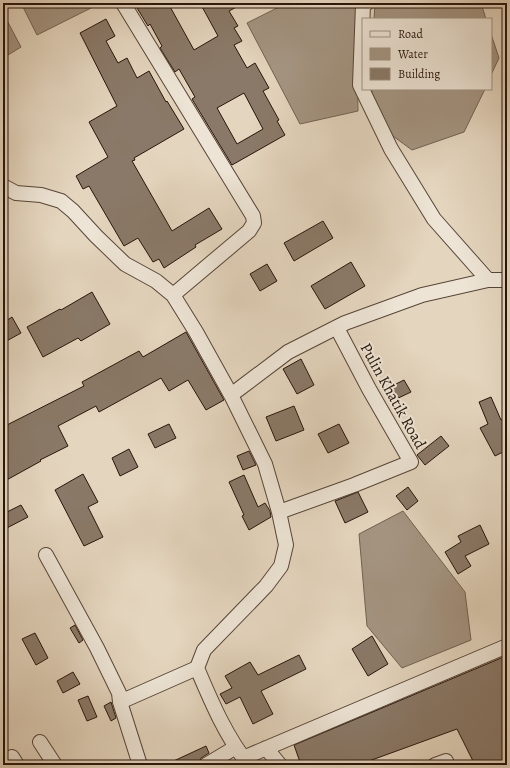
<svg xmlns="http://www.w3.org/2000/svg" width="510" height="768" font-family="Alegreya,serif">
<style>
.water{fill:#a49481;stroke:#726152}
.building{fill:#8a7968;stroke:#28150b;fill-rule:evenodd}
.lines{fill:none;stroke-linecap:round;stroke-linejoin:round}
.minor-casing{stroke:#574538;stroke-width:16}
.minor{stroke:#ede4d5;stroke-width:14}
.labels{text-anchor:middle;dominant-baseline:central;stroke-width:4;stroke-linejoin:round;paint-order:stroke}
.street-label{font-size:16px;fill:#28150b;stroke:#ede4d5}
</style>
<rect width="100%" height="100%" fill="#e4d5be"/>
<filter id="stains"><feTurbulence type="fractalNoise" baseFrequency=".005" numOctaves="4"/><feColorMatrix values="0 0 0 0 .2 0 0 0 0 .09 0 0 0 0 .02 0 0 0 .5 -.17"/></filter>
<radialGradient id="worn" r=".72"><stop offset=".6" stop-color="#630" stop-opacity="0"/><stop offset="1" stop-color="#630" stop-opacity=".3"/></radialGradient>
<!-- water -->
<path class="water" d="M 21,3 L 89,3 L 91,8 L 37,35 Z
M 287,3 L 356,3 L 358,111 L 300,124 L 247,23 Z
M 375,3 L 481,3 L 486,19 L 374,19 Z
M 3,13 L 21,47 L 3,58 Z
M 491,34 L 499,58 L 491,75 Z
M 372,89 L 485,89 L 464,132 L 412,150 L 371,120 Z
M 403,511 L 465,592 L 471,640 L 402,668 L 367,626 L 359,534 Z"/>
<!-- building -->
<path class="building" d="M 134,3 L 168,3 L 194,50 L 218,36 L 200,3 L 244,3 L 229,11 L 238,26 L 234,28 L 242,41 L 234,45 L 247,68 L 255,63 L 269,88 L 263,91 L 279,120 L 277,121 L 285,135 L 232,165 L 192,99 L 195,97 L 179,69 L 175,72 L 160,48 L 162,46 L 150,24 L 148,26 ZM 244,93 L 263,129 L 237,144 L 217,108 Z
M 106,19 L 115,36 L 106,41 L 118,63 L 127,58 L 137,78 L 149,71 L 166,102 L 167,101 L 184,129 L 134,158 L 135,160 L 132,161 L 172,231 L 209,208 L 222,229 L 195,245 L 196,247 L 164,268 L 159,259 L 153,262 L 138,238 L 124,246 L 89,186 L 83,189 L 76,176 L 108,157 L 89,122 L 117,106 L 80,33 Z
M 323,221 L 333,238 L 294,261 L 284,243 Z
M 351,262 L 365,286 L 325,309 L 311,286 Z
M 267,264 L 277,281 L 260,291 L 250,274 Z
M 92,292 L 110,324 L 81,341 L 78,338 L 43,357 L 27,327 L 60,309 L 61,310 Z
M 12,317 L 21,333 L 3,343 L 3,323 Z
M 186,332 L 224,400 L 206,410 L 188,380 L 169,391 L 161,378 L 99,412 L 96,406 L 58,426 L 68,446 L 40,460 L 41,461 L 3,482 L 3,427 L 84,386 L 82,382 L 139,351 L 143,357 Z
M 301,359 L 314,385 L 297,394 L 283,369 Z
M 404,380 L 411,392 L 390,402 L 384,390 Z
M 491,397 L 501,420 L 507,417 L 507,450 L 495,456 L 480,428 L 488,424 L 479,402 Z
M 294,406 L 304,430 L 276,441 L 266,417 Z
M 169,424 L 176,438 L 155,448 L 148,434 Z
M 339,424 L 349,443 L 328,453 L 318,434 Z
M 441,436 L 449,446 L 425,465 L 417,455 Z
M 129,449 L 138,467 L 120,476 L 112,458 Z
M 249,451 L 256,465 L 243,470 L 237,456 Z
M 83,474 L 98,502 L 88,507 L 103,537 L 84,546 L 55,490 Z
M 244,475 L 258,507 L 265,503 L 270,511 L 271,517 L 249,530 L 242,516 L 244,515 L 229,482 Z
M 408,487 L 418,501 L 407,510 L 396,496 Z
M 358,492 L 368,512 L 345,523 L 335,501 Z
M 21,505 L 28,517 L 3,530 L 3,514 Z
M 480,525 L 489,544 L 465,556 L 471,566 L 458,574 L 445,552 L 461,542 L 458,536 Z
M 75,625 L 83,640 L 79,643 L 70,628 Z
M 35,633 L 48,658 L 36,665 L 22,639 Z
M 372,636 L 388,664 L 368,676 L 352,649 Z
M 299,655 L 306,669 L 261,691 L 273,714 L 253,724 L 240,697 L 226,704 L 220,694 L 232,688 L 225,676 L 250,662 L 258,675 Z
M 506,656 L 507,765 L 475,765 L 457,729 L 358,765 L 301,765 L 294,745 Z
M 73,672 L 80,684 L 63,693 L 57,681 Z
M 88,696 L 97,717 L 87,721 L 78,700 Z
M 111,702 L 116,718 L 111,721 L 104,706 Z
M 206,746 L 209,753 L 201,758 L 198,765 L 165,765 Z"/>
<g class="lines">
<defs>
<path id="minor" d="M 123,3 L 253,216 L 254,223 L 249,231 L 173,295
M 367,3 L 363,5 L 360,85 L 391,149 L 434,219 L 488,280
M 3,186 L 16,193 L 41,195 L 61,201 L 73,211 L 96,236 L 125,264 L 156,281 L 173,295 L 196,332 L 231,395 L 265,464 L 279,512 L 286,545 L 281,566 L 266,586 L 204,650 L 197,668 C 211,701 226,737 249,765
M 231,395 L 288,352 L 345,323 L 422,295 L 488,280 L 507,280
M 279,512 L 354,485 L 411,462 L 369,389 L 337,328
M 46,555 L 97,648 L 119,693 L 120,702 L 140,765
M 120,702 L 197,668
M 40,742 L 55,765
M 266,748 L 280,765
M 12,757 L 17,765
M 243,758 L 507,646
M 206,765 L 236,747
M 435,765 L 446,761 L 447,765"/>
</defs>
<!-- minor casing -->
<use href="#minor" class="minor-casing"/>
<!-- minor -->
<use href="#minor" class="minor"/>
</g>
<g class="labels">
<!-- street labels -->
<g class="street-label">
<text transform="translate(393 396) rotate(61)">Pulin Khatik Road</text>
</g>
</g>
<!-- margin -->
<rect width="510" height="768" fill="none" stroke="#e4d5be" stroke-width="16"/>
<rect x="4" y="4" width="502" height="760" fill="none" stroke="#28150b" stroke-width="2"/>
<rect x="8" y="8" width="494" height="752" fill="none" stroke="#28150b"/>
<!-- legend -->
<rect x="362" y="18" width="130" height="72" fill="#ede4d5" stroke="#9e9184"/>
<rect x="370" y="31" width="20" height="6" fill="#ede4d5" stroke="#9e9184"/>
<text x="398" y="38" font-size="12" fill="#28150b">Road</text>
<rect x="370" y="48" width="20" height="12" fill="#a49481" stroke="#9e9184"/>
<text x="398" y="58" font-size="12" fill="#28150b">Water</text>
<rect x="370" y="68" width="20" height="12" fill="#8a7968" stroke="#9e9184"/>
<text x="398" y="78" font-size="12" fill="#28150b">Building</text>
<rect width="100%" height="100%" filter="url(#stains)"/>
<rect width="100%" height="100%" fill="url(#worn)"/>
</svg>
